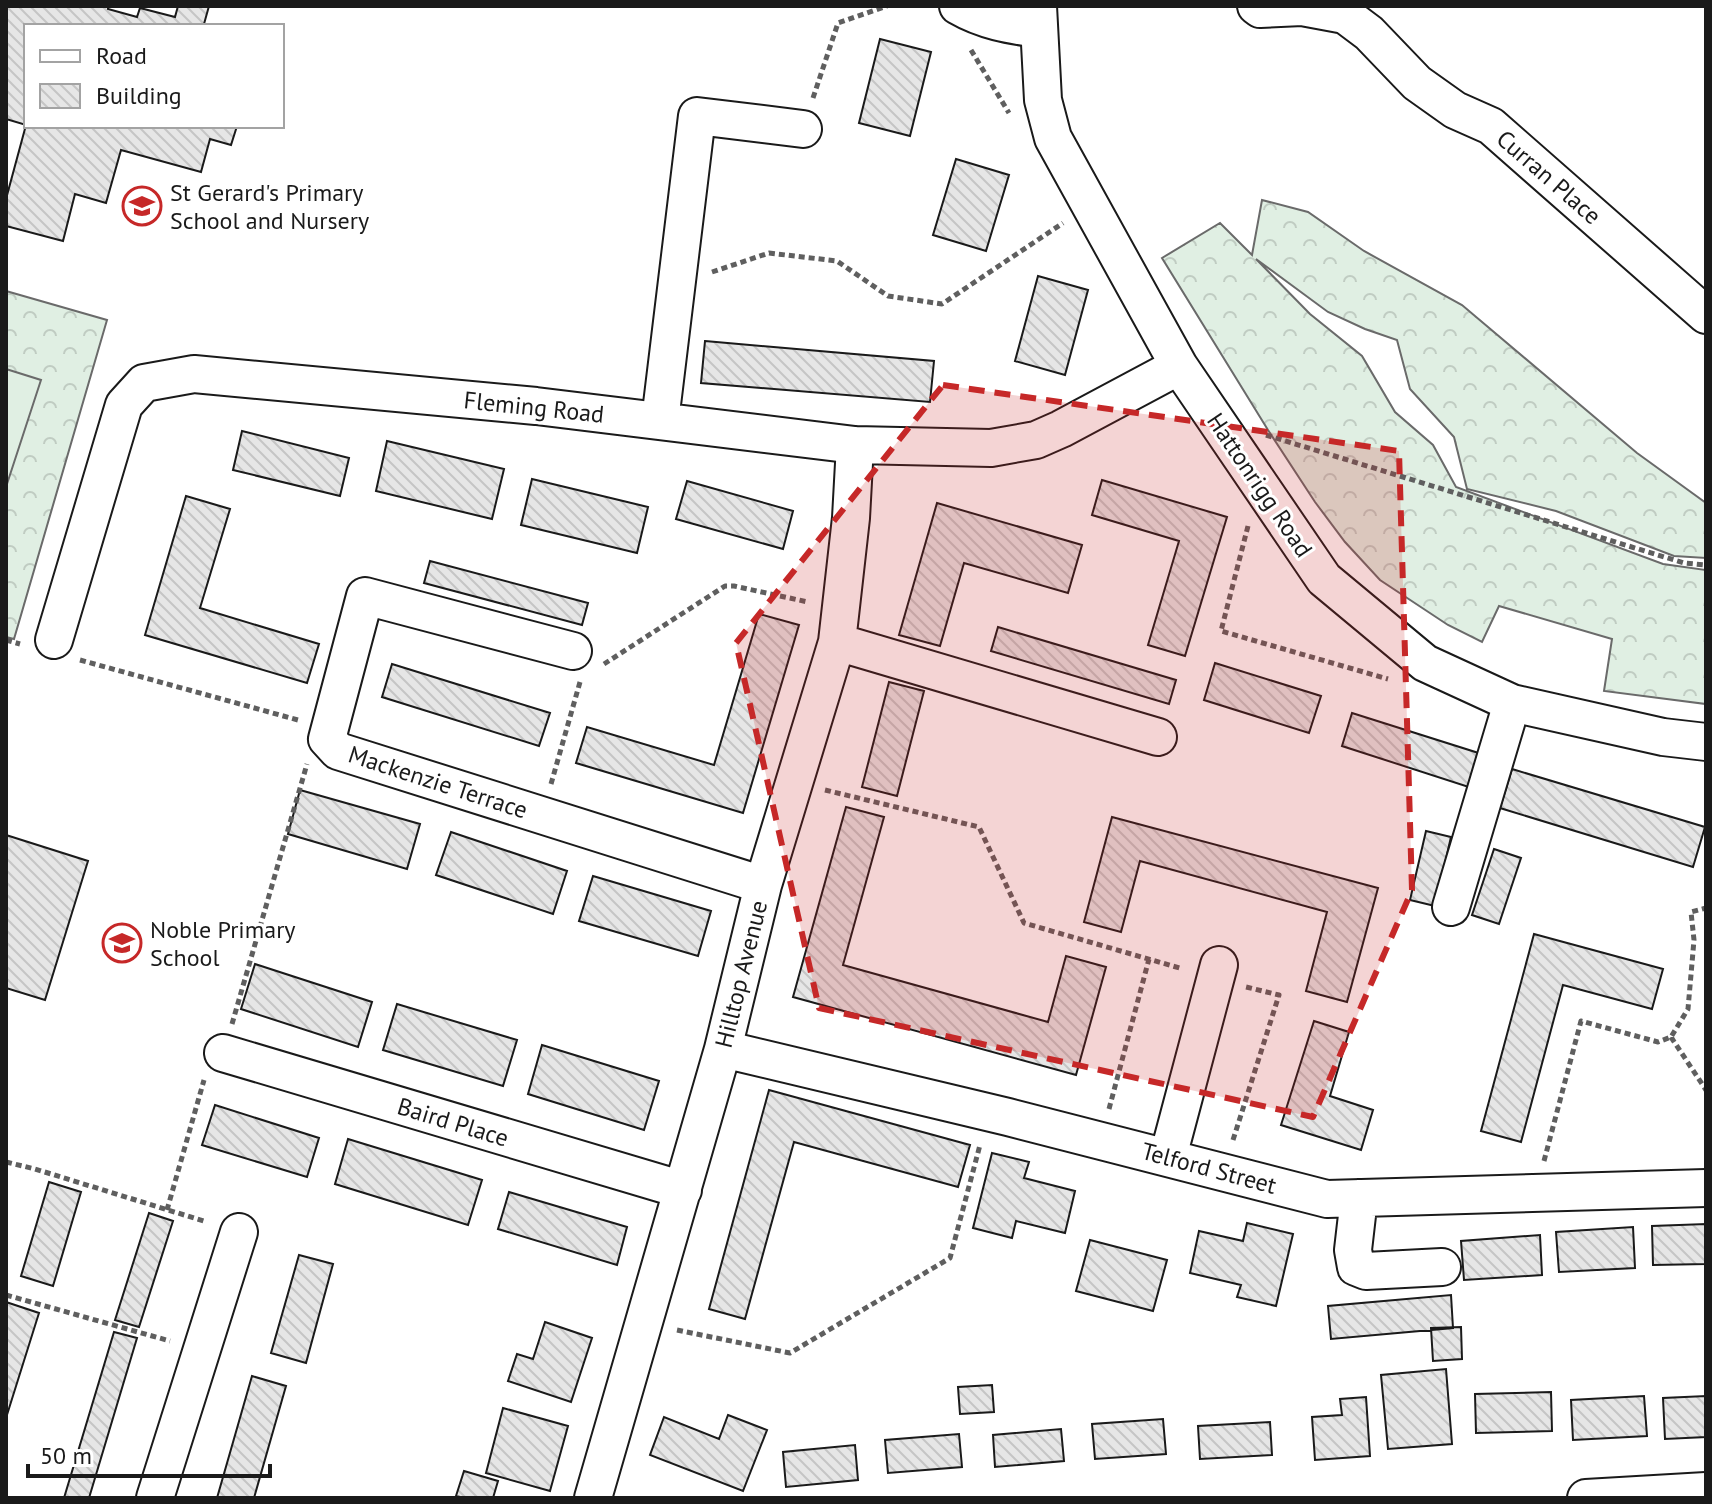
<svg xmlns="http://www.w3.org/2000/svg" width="1712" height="1504" font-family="'PT Sans',sans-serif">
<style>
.forest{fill:url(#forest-crowns);stroke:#6a6a6a;stroke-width:2}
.pitch{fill:#e0efe3;stroke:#6a6a6a;stroke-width:2}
.building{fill:url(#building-back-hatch);stroke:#1a1a1a;stroke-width:2}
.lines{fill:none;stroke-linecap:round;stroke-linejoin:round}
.minor-casing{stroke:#1a1a1a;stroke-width:40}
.path{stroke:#5f5f5f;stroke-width:5;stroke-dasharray:6 4;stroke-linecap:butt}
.minor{stroke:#fff;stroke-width:36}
.marked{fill:#c62828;fill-opacity:0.2;stroke:#c62828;stroke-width:6;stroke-dasharray:16 10;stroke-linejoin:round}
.labels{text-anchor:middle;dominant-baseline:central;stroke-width:6;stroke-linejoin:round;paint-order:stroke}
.street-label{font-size:24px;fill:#1a1a1a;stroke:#fff}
.poi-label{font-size:24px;fill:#1a1a1a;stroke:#fff;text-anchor:start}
</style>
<defs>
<pattern id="forest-crowns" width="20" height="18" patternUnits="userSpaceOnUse" patternTransform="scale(2)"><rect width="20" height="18" fill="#e0efe3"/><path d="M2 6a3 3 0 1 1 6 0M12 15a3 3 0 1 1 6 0" fill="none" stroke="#c0ccc2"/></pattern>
<pattern id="building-back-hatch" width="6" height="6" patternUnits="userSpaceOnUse" patternTransform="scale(2)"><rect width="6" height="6" fill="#e6e6e6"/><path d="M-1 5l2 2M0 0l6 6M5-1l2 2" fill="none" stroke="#c5c5c5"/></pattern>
</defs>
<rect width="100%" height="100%" fill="#fff"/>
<!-- forest -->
<path class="forest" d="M 1262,200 L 1308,212 L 1364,251 L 1462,305 L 1637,453 L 1706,503 L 1706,558 L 1674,556 L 1556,511 L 1467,489 L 1454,437 L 1410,389 L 1397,340 L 1365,329 L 1328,312 L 1256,259 L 1310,314 L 1362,356 L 1395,412 L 1433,445 L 1456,487 L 1663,564 L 1706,570 L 1706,704 L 1604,691 L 1612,639 L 1499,606 L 1482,642 L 1448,625 L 1380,580 L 1345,542 L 1315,502 L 1268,430 L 1162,258 L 1220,223 L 1252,255 Z
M 6,291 L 107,320 L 14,639 L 6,637 Z"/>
<!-- pitch -->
<path class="pitch" d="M 6,369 L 41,380 L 6,487 Z"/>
<!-- building -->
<path class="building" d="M 6,6 L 108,6 L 108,9 L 137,17 L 140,8 L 175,17 L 178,6 L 209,6 L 204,24 L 212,26 L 26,26 L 26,125 L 6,119 Z
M 880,39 L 931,52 L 910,136 L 859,123 Z
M 26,125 L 26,126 L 237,126 L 231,145 L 210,139 L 201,172 L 121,150 L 106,203 L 75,194 L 63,241 L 6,226 L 6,199 Z
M 956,159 L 1009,175 L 986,251 L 933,235 Z
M 1038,276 L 1088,290 L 1065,375 L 1015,361 Z
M 705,341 L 934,361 L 930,402 L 701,383 Z
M 242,431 L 349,458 L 340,496 L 233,470 Z
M 387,441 L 504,469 L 492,519 L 376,491 Z
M 532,479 L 648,507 L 637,553 L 521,525 Z
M 1102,480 L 1227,517 L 1185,656 L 1148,645 L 1179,541 L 1092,515 Z
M 687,481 L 793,511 L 783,549 L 676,519 Z
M 186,496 L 230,509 L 200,608 L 319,644 L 307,683 L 145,635 Z
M 937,503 L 1082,545 L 1068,593 L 964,563 L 940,646 L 899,635 Z
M 430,561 L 588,603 L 582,625 L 424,583 Z
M 759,614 L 799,625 L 743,813 L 576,763 L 587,727 L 714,765 Z
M 998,627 L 1176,680 L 1169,704 L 991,651 Z
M 1215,663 L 1321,696 L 1309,733 L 1204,700 Z
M 392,664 L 550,713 L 539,746 L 382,697 Z
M 889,682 L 924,691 L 897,796 L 862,787 Z
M 1352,713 L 1488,756 L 1478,790 L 1342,746 Z
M 1512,769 L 1705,827 L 1693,867 L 1500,808 Z
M 300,790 L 420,824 L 407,869 L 288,834 Z
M 846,807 L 884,817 L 843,965 L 1048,1022 L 1066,956 L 1106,967 L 1076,1075 L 793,997 Z
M 1112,817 L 1378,888 L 1347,1002 L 1306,991 L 1327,912 L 1140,861 L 1121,932 L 1084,922 Z
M 1426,831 L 1451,837 L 1435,906 L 1410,900 Z
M 451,832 L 567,871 L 553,914 L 436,875 Z
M 6,835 L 88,861 L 45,1000 L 6,988 Z
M 1494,849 L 1521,858 L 1499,924 L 1472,915 Z
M 593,876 L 711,911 L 698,956 L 579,921 Z
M 1534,934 L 1663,969 L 1652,1009 L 1563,985 L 1521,1142 L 1481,1131 Z
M 255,964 L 372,1002 L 358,1047 L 241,1009 Z
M 397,1004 L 517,1040 L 503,1086 L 383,1050 Z
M 1314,1021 L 1349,1032 L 1330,1096 L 1373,1110 L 1361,1150 L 1281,1125 Z
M 542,1045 L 659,1081 L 644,1130 L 528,1094 Z
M 769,1090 L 970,1145 L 958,1187 L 794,1142 L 745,1319 L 709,1309 Z
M 215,1105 L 319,1138 L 307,1177 L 202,1145 Z
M 348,1139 L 482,1180 L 468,1225 L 335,1184 Z
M 992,1153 L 1029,1162 L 1024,1178 L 1075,1191 L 1065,1233 L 1016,1221 L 1012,1238 L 973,1228 Z
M 49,1182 L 81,1192 L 53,1286 L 21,1276 Z
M 509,1192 L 627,1227 L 617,1265 L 498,1229 Z
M 149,1213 L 173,1221 L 139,1327 L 115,1320 Z
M 1247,1223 L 1293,1234 L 1276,1306 L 1237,1297 L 1241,1285 L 1190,1273 L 1199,1231 L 1243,1241 Z
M 1706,1224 L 1706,1264 L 1653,1265 L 1652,1226 Z
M 1633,1227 L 1635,1268 L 1559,1272 L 1556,1232 Z
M 1540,1235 L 1542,1275 L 1464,1280 L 1461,1241 Z
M 1090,1240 L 1167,1260 L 1153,1311 L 1076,1291 Z
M 299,1255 L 333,1264 L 306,1363 L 271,1353 Z
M 1451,1295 L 1453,1328 L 1331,1339 L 1328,1306 Z
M 6,1302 L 39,1313 L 6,1418 Z
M 545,1322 L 592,1338 L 571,1402 L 508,1381 L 517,1354 L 533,1359 Z
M 1461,1327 L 1462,1359 L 1433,1361 L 1431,1328 Z
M 114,1332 L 137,1338 L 89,1498 L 64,1498 Z
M 1446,1369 L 1452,1444 L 1388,1449 L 1381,1375 Z
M 252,1376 L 286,1386 L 254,1498 L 217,1498 Z
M 992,1385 L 994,1412 L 960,1414 L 958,1387 Z
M 1551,1392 L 1552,1431 L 1476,1433 L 1475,1394 Z
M 1644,1396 L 1647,1436 L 1573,1440 L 1571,1400 Z
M 1706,1396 L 1706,1437 L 1665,1439 L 1663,1398 Z
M 1366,1397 L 1370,1456 L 1315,1460 L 1312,1417 L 1342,1415 L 1340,1399 Z
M 503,1408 L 568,1426 L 550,1491 L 486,1473 Z
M 728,1415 L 767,1430 L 743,1491 L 650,1455 L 664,1417 L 719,1439 Z
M 1163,1419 L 1166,1454 L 1095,1459 L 1092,1424 Z
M 1270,1422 L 1272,1455 L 1200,1459 L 1198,1426 Z
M 1061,1429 L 1064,1461 L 995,1467 L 993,1435 Z
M 959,1434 L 962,1467 L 888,1473 L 885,1440 Z
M 855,1445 L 858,1480 L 786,1487 L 783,1452 Z
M 464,1471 L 498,1481 L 493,1498 L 464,1498 L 456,1496 Z"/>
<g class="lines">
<defs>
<path id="minor" d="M 958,6 C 984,21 1009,25 1038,29
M 1038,6 L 1043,100 L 1053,138 L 1179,366 L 1324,579 L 1425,663 L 1512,703 L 1663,737 L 1706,742
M 1256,6 L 1260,9 L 1302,7 L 1345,15 L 1369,33 L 1417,83 L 1455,110 L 1491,126 L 1706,315
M 660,421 L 697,116 L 803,129
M 54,640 L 124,405 L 144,383 L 194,374 L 536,406 L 855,445 L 991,448 L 1036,440 L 1061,429 L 1179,366
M 837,642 L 1158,737
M 573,651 L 365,596 L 327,739 L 338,751 L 763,885
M 1451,907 L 1512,703
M 723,1049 L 1008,1117 L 1327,1199 L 1706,1188
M 223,1053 L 683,1190
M 1168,1157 L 1219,965
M 1359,1198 L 1353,1250 L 1356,1267 L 1366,1271 L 1442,1267
M 155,1498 L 239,1232
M 593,1498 L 723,1049 L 763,885 L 837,642 L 851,518 L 855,445
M 1586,1498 L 1706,1491"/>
</defs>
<!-- minor casing -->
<use href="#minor" class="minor-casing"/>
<!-- path -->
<path class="path" d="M 971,50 L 1009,113
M 813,98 L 838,23 L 887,6
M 712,272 L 769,253 L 837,261 L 888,296 L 942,304 L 1063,223
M 1266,435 L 1684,563 L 1706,565
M 1248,526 L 1221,631 L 1388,679
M 6,640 L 20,644
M 80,660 L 298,720
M 604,664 L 725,586 L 734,586 L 808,602
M 551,784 L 580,682
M 825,790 L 979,827 L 1024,923 L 1183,969
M 232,1024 L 307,764
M 1671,1037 L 1706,1090
M 1109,1109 L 1149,959
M 1233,1140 L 1279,995 L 1246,987
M 1544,1161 L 1581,1021 L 1658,1042 L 1671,1037 L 1688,1009 L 1694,940 L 1691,912 L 1706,908
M 6,1162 L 35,1169 L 207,1222
M 167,1210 L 204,1080
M 6,1295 L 170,1341
M 677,1330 L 790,1353 L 950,1258 L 980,1145"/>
<!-- minor -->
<use href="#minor" class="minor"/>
</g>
<!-- marked area -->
<path class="marked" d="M 943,385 L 1399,451 L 1412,890 L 1313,1117 L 819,1008 L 736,643 Z"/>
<!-- icons -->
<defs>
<symbol id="school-ring" viewBox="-11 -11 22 22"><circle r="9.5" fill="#fff" stroke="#c62828" stroke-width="1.5"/><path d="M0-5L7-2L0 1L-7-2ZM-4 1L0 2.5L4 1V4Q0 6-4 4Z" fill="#c62828"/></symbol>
</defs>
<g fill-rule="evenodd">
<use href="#school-ring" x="120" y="184" width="44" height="44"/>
<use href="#school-ring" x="100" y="921" width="44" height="44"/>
</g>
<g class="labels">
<!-- street labels -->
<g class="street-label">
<text transform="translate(1549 177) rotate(41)">Curran Place</text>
<text transform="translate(534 407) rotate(6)">Fleming Road</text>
<text transform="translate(1260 485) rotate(56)">Hattonrigg Road</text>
<text transform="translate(438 782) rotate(18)">Mackenzie Terrace</text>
<text transform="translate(741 974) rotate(-76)">Hilltop Avenue</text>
<text transform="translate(453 1122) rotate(17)">Baird Place</text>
<text transform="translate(1209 1168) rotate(15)">Telford Street</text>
</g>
<!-- poi labels -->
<g class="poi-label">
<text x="170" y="192">St Gerard's Primary<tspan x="170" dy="28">School and Nursery</tspan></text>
<text x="150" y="929">Noble Primary<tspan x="150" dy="28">School</tspan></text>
</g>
</g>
<!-- border -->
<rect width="1712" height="1504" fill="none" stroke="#1a1a1a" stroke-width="16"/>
<!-- legend -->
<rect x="24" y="24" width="260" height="104" fill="#ffffff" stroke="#a3a3a3" stroke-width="2"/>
<rect x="40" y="50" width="40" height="12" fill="#ffffff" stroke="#a3a3a3" stroke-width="2"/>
<text x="96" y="64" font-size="24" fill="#1a1a1a">Road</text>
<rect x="40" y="84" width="40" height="24" fill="url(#building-back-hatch)" stroke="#a3a3a3" stroke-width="2"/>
<text x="96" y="104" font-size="24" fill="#1a1a1a">Building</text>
<!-- scale -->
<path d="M28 1464v12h242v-12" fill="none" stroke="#1a1a1a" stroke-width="4"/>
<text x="40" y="1464" font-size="24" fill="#1a1a1a" stroke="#ffffff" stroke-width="6" paint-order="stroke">50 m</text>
</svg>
